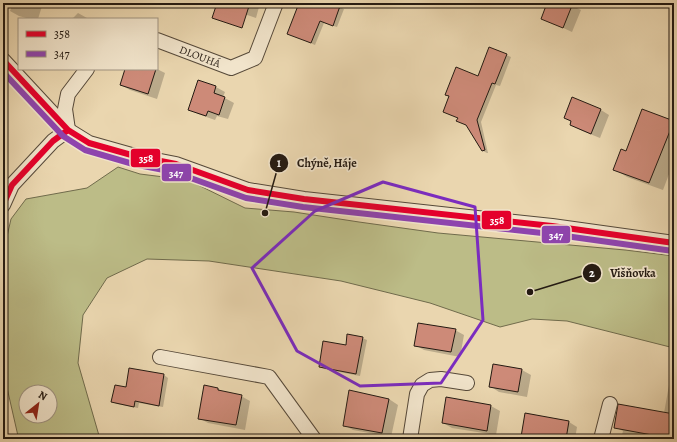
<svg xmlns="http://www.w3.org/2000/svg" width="677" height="442" font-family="Alegreya,serif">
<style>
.green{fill:#bcbc87;stroke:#706b4c;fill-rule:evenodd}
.shadow{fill:#0003}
.building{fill:#cd8a78;stroke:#241a12}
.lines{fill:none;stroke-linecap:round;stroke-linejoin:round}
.minor-casing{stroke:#564939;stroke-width:16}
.minor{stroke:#f1e4cb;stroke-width:14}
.bus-1-casing{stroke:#f1e4cb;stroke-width:9}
.bus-2-casing{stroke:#f1e4cb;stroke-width:9}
.bus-1{stroke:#e4002b;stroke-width:6}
.bus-2{stroke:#8e44ad;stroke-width:6}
.marked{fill:none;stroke:#7b2cbf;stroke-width:3;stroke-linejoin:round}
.labels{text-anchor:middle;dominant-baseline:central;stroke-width:3.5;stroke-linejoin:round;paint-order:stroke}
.street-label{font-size:11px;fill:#241a12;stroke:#f1e4cb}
.leader{fill:none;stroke:#241a12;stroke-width:1.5}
.callout-dot{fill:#241a12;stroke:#f1e4cb;stroke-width:1.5}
.mark-label{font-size:12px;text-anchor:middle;font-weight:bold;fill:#fff}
.callout-label{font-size:12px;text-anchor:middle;font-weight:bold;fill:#241a12;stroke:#f1e4cb;stroke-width:3.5;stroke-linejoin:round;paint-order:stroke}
.line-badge{stroke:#f1e4cb;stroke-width:1.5}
.badge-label{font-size:11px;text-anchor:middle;font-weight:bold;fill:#fff}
</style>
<rect width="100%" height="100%" fill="#ead6af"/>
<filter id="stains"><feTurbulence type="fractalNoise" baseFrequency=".005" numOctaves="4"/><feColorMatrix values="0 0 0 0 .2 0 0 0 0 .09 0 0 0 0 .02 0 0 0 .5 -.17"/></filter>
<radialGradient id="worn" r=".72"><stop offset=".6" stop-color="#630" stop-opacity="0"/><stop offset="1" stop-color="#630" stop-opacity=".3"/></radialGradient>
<!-- green -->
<path class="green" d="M 118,167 L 140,174 L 188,180 L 245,208 L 294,212 L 359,222 L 438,233 L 625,250 L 674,256 L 674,348 L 567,321 L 532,319 L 500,327 L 430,303 L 341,281 L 209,261 L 147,259 L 107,278 L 83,315 L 78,363 L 100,439 L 19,439 L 18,436 L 3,370 L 3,254 L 11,219 L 26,199 L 87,188 ZM 26,392 L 50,392 L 50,416 L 26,416 Z"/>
<!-- shadow -->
<path class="shadow" d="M 13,3 L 43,3 L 38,19 L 30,19 L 19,16 L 10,11 Z
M 218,3 L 256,3 L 256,4 L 259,7 L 256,18 L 227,8 Z
M 300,3 L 330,3 L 344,9 L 337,27 L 324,23 L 315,45 L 289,34 Z
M 548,3 L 567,3 L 581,10 L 572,32 L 542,18 Z
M 78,13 L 87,18 L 88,19 L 72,19 Z
M 490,48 L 511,57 L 500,86 L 496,85 L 481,122 L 488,153 L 487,153 L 483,151 L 468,126 L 458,121 L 459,118 L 450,97 L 446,94 L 478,77 Z
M 126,69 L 157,69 L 165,73 L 157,99 L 130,90 L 121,85 Z
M 199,81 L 216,87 L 225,92 L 223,97 L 234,103 L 228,119 L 217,116 L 215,120 L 198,114 L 189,109 Z
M 601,110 L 609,115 L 600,138 L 580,130 L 571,125 L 572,122 L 565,118 Z
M 643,110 L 674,122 L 674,161 L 663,190 L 627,177 L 614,169 L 626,153 Z
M 455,330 L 464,335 L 460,357 L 424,350 L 415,345 Z
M 362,338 L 367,340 L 360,376 L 324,369 L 320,367 L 346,346 Z
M 494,365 L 522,370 L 531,375 L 527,397 L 499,392 L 490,386 Z
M 130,369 L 164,375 L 168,378 L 163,407 L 139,403 L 138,408 L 117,404 L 112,402 L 127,388 Z
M 669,385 L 674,385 L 674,439 L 621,439 L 623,431 L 615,427 L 664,413 Z
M 218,389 L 224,392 L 241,396 L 250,401 L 245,430 L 208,423 L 199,418 Z
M 447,398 L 491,406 L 500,411 L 496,435 L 452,428 L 443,423 Z
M 389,399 L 398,405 L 391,437 L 353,430 L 344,425 Z
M 569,422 L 577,427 L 575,439 L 526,439 L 522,437 Z"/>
<!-- building -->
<path class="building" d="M 217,3 L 250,3 L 242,28 L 212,18 Z
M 299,3 L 333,3 L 340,6 L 333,26 L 320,21 L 311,43 L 287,34 Z
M 547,3 L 573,3 L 563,28 L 541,19 Z
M 489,47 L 507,54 L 495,84 L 492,83 L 477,120 L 485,150 L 482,151 L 466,125 L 456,121 L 458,118 L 443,112 L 449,96 L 445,95 L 456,67 L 478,76 Z
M 125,69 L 156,69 L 148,94 L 120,85 Z
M 198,80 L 216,86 L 214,93 L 225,97 L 219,115 L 208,111 L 206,116 L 188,110 Z
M 572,97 L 601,109 L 591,134 L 570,125 L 571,121 L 564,118 Z
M 642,109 L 674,121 L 649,183 L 613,170 L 621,149 L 626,151 Z
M 418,323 L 456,329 L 451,352 L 414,346 Z
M 347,334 L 363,337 L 356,374 L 319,367 L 323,341 L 346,345 Z
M 493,364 L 522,369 L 518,392 L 489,387 Z
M 129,368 L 164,374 L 159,406 L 135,401 L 134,407 L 111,402 L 115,385 L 126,387 Z
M 204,385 L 218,388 L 218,390 L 242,395 L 236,425 L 198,419 Z
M 349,390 L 389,399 L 382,433 L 343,426 Z
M 446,397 L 491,405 L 487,431 L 442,423 Z
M 618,404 L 674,414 L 674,439 L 614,428 Z
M 525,413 L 569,421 L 566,439 L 531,439 L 521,437 Z"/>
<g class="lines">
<defs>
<g id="minor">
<path id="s1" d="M 157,40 L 231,68 L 255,58 L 276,3"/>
<path d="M 3,60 L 68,130 L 89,143 L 135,156 L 176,164 L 248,190 L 304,199 L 552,226 L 674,243"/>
<path d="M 68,130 L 65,109 L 68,94 L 87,69"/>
<path d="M 3,205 L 12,185 L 53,141 L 68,130"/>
<path d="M 160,357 L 269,377 L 314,439"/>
<path d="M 410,439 L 417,394 L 422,385 L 430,380 L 441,379 L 467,383"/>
<path d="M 601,439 L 610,404"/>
</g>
</defs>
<!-- minor casing -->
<use href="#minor" class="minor-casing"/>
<!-- minor -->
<use href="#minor" class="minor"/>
<defs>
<path id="bus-1" d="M 3,60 L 68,130 L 89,143 L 135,156 L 176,164 L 248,190 L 304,199 L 552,226 L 674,243
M 3,205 L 12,185 L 53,141 L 68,130"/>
<path id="bus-2" d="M 3,72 L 63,136 L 85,150 L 133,164 L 174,172 L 246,198 L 303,207 L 551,234 L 673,251"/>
</defs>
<!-- bus-1 casing -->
<use href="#bus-1" class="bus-1-casing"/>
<!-- bus-2 casing -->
<use href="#bus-2" class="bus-2-casing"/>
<!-- bus-1 -->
<use href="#bus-1" class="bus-1"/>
<!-- bus-2 -->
<use href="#bus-2" class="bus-2"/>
</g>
<!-- marked area -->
<path class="marked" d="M 383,182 L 475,207 L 483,320 L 441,383 L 360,386 L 297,351 L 252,268 L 315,211 Z"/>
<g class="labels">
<!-- street labels -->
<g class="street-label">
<text stroke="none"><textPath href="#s1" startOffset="46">DLOUHÁ</textPath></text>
</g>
</g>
<!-- callouts -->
<path class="leader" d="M265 213L279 163M530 292L592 273"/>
<g class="callout-dot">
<circle cx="265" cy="213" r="4"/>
<circle cx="530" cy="292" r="4"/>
<circle cx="279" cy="163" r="10"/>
<circle cx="592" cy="273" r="10"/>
</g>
<g class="mark-label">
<text x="279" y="167">1</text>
<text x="592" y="277">2</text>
</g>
<g class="callout-label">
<text x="327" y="167">Chýně, Háje</text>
<text x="633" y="277">Višňovka</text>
</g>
<g class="line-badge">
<rect x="130" y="148" width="31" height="20" rx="4" fill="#e4002b"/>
<rect x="161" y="163" width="31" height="19" rx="4" fill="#8e44ad"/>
<rect x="481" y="210" width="31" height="20" rx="4" fill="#e4002b"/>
<rect x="541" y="225" width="30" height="19" rx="4" fill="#8e44ad"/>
</g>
<g class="badge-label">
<text x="146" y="162">358</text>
<text x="176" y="177">347</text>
<text x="497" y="224">358</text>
<text x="556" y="239">347</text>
</g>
<!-- margin -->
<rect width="677" height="442" fill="none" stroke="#ead6af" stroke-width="16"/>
<rect x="4" y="4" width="669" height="434" fill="none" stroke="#241a12" stroke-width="2"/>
<rect x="8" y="8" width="661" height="426" fill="none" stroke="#241a12"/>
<!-- legend -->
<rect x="18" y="18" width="140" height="52" fill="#f1e4cb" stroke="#9f9381"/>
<rect x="26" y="31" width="20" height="6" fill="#e4002b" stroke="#9f9381"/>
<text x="54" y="38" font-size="12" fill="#241a12">358</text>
<rect x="26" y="51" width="20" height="6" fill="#8e44ad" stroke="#9f9381"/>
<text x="54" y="58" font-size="12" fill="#241a12">347</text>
<!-- north arrow -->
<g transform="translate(38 404) rotate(30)"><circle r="19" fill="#f1e4cb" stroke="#9f9381"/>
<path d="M0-3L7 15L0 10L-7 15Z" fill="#8f2418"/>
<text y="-6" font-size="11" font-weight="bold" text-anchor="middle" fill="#241a12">N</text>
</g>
<rect width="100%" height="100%" filter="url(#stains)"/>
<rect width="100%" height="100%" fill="url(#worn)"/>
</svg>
